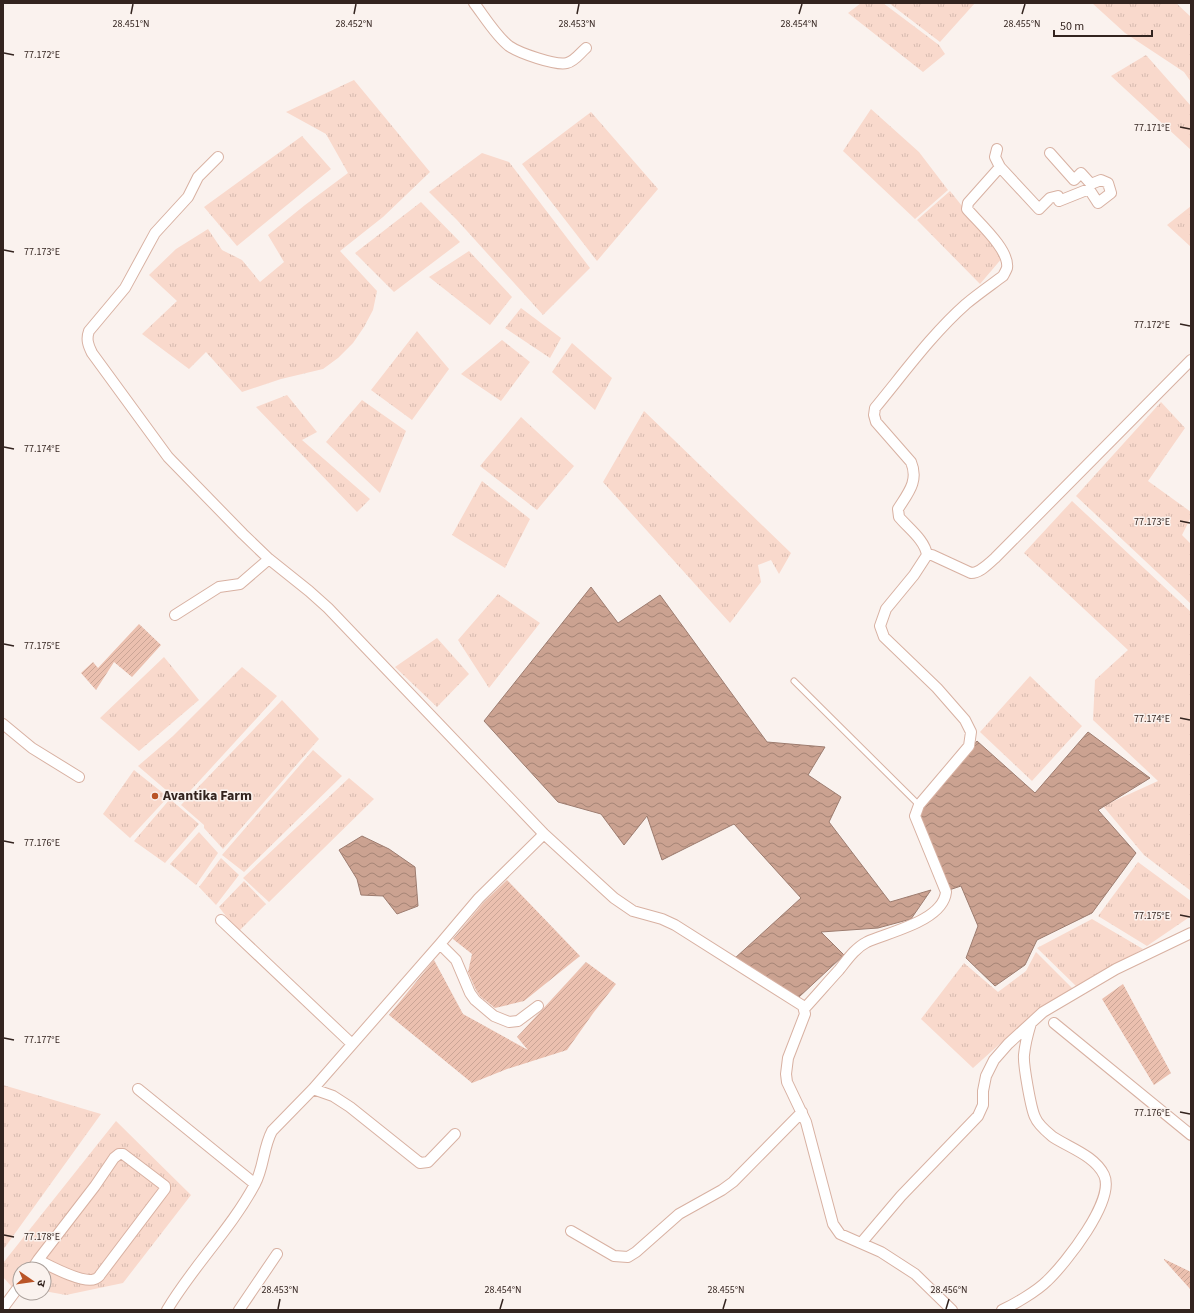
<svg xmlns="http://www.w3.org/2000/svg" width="1194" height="1313" font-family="'Source Sans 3','Noto Sans Devanagari',sans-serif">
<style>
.grass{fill:url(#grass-tufts)}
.water{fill:url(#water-waves);stroke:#9d7c6f}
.building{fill:url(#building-hatch)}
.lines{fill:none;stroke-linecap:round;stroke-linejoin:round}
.service-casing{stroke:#d8b1a2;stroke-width:7}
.minor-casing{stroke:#d8b1a2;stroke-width:12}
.service{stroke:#fff;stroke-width:5}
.minor{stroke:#fff;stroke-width:10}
.ticks{fill:none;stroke:#33241f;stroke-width:1.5}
.poi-dot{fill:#ba5427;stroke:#faf2ee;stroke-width:1.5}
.labels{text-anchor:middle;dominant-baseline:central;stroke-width:3;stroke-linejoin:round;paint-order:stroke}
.poi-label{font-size:14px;font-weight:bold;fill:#33241f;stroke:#faf2ee;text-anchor:start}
.ticks-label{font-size:10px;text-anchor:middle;fill:#33241f;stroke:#faf2ee;stroke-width:3;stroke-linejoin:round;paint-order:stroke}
</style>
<defs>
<pattern id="grass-tufts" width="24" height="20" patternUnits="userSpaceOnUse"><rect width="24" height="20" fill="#f9d9cc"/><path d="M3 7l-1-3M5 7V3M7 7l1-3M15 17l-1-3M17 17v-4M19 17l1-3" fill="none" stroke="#d6baaf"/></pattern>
<pattern id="water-waves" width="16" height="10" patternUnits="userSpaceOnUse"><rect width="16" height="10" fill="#cba291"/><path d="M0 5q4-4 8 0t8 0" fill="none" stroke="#a58476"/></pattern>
<pattern id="building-hatch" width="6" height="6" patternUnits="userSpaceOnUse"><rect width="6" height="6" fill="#ebc0af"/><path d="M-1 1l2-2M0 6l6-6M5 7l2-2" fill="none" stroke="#caa596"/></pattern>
</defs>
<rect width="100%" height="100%" fill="#faf2ee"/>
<!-- grass -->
<path class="grass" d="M 861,3 L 883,3 L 939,45 L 945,54 L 923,72 L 848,13 Z
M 889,3 L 975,3 L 940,42 Z
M 1092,3 L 1176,3 L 1191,17 L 1191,82 L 1184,72 L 1125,33 Z
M 1146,55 L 1191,106 L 1191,150 L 1111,76 Z
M 354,80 L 430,172 L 383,217 L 340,251 L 377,291 L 373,310 L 364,327 L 353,343 L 338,358 L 323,369 L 281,379 L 242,392 L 206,352 L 189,369 L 142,334 L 177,301 L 149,275 L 176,249 L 208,229 L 222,250 L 242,260 L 260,282 L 284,262 L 268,235 L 305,205 L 348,173 L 326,134 L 286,112 Z
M 871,109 L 919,152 L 948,190 L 915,219 L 843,151 Z
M 591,112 L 658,189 L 597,261 L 522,164 Z
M 302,136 L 331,169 L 237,246 L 204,207 Z
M 482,153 L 509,162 L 590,268 L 543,315 L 457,220 L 429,192 Z
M 950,191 L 1003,257 L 980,284 L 917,220 Z
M 421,202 L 460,242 L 394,292 L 355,253 Z
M 1191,206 L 1191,247 L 1167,225 Z
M 469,251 L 512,297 L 490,325 L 429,277 Z
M 521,308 L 561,338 L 550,358 L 505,328 Z
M 417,331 L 449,369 L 412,420 L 371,390 Z
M 502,340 L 530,362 L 501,401 L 461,374 Z
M 572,343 L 612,378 L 595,410 L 552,372 Z
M 287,395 L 317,432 L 302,440 L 370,499 L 357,512 L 256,407 Z
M 362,400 L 406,431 L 380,493 L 326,442 Z
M 1161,402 L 1185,428 L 1148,481 L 1191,512 L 1191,517 L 1182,535 L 1191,544 L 1191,604 L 1076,496 Z
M 644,411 L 791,553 L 779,574 L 771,560 L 758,565 L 761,582 L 730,623 L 603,482 Z
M 521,417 L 574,466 L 537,510 L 480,466 Z
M 482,481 L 530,519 L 505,568 L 452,535 Z
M 1072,501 L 1191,612 L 1191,891 L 1144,855 L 1103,806 L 1158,781 L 1093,720 L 1095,680 L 1128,650 L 1024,553 Z
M 498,594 L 540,623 L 489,688 L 458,640 Z
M 437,638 L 469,674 L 437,707 L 395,667 Z
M 164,657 L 199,700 L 139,751 L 100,718 Z
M 242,667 L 277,696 L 180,802 L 138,766 L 173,736 Z
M 1030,676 L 1082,726 L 1032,781 L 980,732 Z
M 282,700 L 319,739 L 223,849 L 204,828 L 204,825 L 181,805 Z
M 313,750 L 342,776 L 244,872 L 222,855 Z
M 134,770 L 168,797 L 130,838 L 103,814 Z
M 349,778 L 374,799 L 269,902 L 243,878 Z
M 170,799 L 199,824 L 165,863 L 134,841 Z
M 199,832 L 218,853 L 196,885 L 170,864 Z
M 221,858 L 239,875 L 216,905 L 199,887 Z
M 1138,862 L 1191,901 L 1191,916 L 1147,946 L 1098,916 Z
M 244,881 L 266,904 L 238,932 L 219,907 Z
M 1092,919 L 1143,949 L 1076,986 L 1037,948 Z
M 1036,952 L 1073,989 L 1042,1006 L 973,1068 L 921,1019 L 964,963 L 998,992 L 1026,971 Z
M 3,1085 L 101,1114 L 3,1250 Z
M 116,1121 L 191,1195 L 123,1283 L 66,1295 L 44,1291 L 44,1269 L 20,1269 L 20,1288 L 12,1287 L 3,1277 L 3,1263 Z"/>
<!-- water -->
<path class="water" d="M 591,587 L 618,623 L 660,595 L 767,742 L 825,747 L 808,775 L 841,797 L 829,822 L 890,902 L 931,890 L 911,919 L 878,928 L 821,932 L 844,955 L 799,997 L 734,959 L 801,898 L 734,824 L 662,860 L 647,816 L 624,845 L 601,814 L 558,802 L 484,721 Z
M 1088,732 L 1150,778 L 1098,810 L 1136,853 L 1092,913 L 1037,940 L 1025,965 L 995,986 L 966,958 L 978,926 L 961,886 L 949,890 L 917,814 L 977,741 L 1035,793 Z
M 362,836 L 389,849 L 415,867 L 418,906 L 397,914 L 383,896 L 361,895 L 357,879 L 339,850 Z"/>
<!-- building -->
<path class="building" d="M 139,624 L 161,645 L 132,677 L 114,662 L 96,690 L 81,673 L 93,662 L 98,668 Z
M 507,880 L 580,956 L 524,1001 L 495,1008 L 480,996 L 476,990 L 468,972 L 472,954 L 453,939 L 484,902 Z
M 434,960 L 463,1014 L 528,1050 L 517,1037 L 586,962 L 616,984 L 594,1012 L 567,1050 L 507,1069 L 472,1083 L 389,1015 Z
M 1123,984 L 1171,1073 L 1154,1085 L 1102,999 Z
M 1164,1259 L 1191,1272 L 1191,1290 L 1164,1260 Z"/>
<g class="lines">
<defs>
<path id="service" d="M 794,681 L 919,805"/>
<path id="minor" d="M 474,3 C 484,16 496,36 509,46 C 519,53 556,66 567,63 C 575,61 580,53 586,48
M 997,149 L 995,157 L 1000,167 L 1039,209 L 1050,198 L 1058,196 L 1059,201 L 1089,189 L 1098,203 L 1111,193 L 1108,183 L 1101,180 L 1091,184 L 1081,173 L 1074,180 L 1050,153
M 218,157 L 198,177 L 188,197 L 155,233 L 125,288 L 89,331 C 86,339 88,345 92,353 L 168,457 L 243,534 L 269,559 L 309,591 L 328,608 L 544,834 L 614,898 L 633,911 L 662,919 L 675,925 L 803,1006 L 805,1014 L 788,1058 L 786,1074 L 787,1082 L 806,1122 L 833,1224 L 840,1234 L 881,1252 L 915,1274 L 952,1310
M 927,555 C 925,540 908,528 899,517 L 898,509 C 908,493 919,481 911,462 L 876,422 L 874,415 L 875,408 C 904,373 932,334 966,304 C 978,294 991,285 1003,276 C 1004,274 1006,271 1007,268 C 1010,250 978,222 967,209 L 968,203 L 1000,167
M 175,615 L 219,587 L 240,584 L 269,559
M 3,724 L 32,748 L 79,777
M 221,920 L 352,1044
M 440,944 L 456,960 L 470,993 L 475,1000 L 494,1016 L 509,1022 L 518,1021 L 538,1006
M 804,1009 C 816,996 827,983 839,970 C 847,960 855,948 867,942 C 889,932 943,921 946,892 L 915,816 L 919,805 L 969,746 L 971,732 L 965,720 L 937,688 L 884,637 L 880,626 L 886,609 L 914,575 L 927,555 L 932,555 L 971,573 C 980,573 988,564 995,558 L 1191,360
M 1054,1023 L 1191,1135
M 138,1089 L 255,1184
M 313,1089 L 333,1096 L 350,1107 L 420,1163 L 428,1162 L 455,1134
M 571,1231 L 614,1256 L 628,1257 L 636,1252 L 679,1214 L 722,1190 L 733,1182 L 802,1112
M 862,1242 L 901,1196 L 978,1116 L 983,1105 L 983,1091 L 986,1076 L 994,1060 L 1008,1044 L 1043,1012 L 1116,969 L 1191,933
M 32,1269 L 38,1260 L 95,1186 L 114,1158 L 119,1154 L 123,1154 L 165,1186 L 165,1189 L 100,1275 C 100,1276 96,1279 95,1279 C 83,1284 50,1266 38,1260
M 3,1308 L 20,1285
M 167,1310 C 193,1266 231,1229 255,1184 C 264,1167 263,1148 272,1131 L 313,1089 L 440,944 L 479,898 L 544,834
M 239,1310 L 277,1254
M 1002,1310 C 1015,1304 1037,1291 1047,1281 C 1065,1264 1116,1200 1104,1175 C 1095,1156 1070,1148 1053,1137 C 1047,1132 1038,1125 1035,1117 C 1031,1109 1023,1064 1024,1055 C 1025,1044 1028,1033 1031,1023"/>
</defs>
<!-- service casing -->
<use href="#service" class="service-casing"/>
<!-- minor casing -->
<use href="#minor" class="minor-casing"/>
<!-- service -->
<use href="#service" class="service"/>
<!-- minor -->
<use href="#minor" class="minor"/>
</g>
<!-- ticks -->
<path class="ticks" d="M 131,14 L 133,4M 354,14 L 356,4M 577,14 L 579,4M 799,14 L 802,4M 1022,14 L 1025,4M 4,53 L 14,55M 1180,127 L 1190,129M 4,250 L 14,252M 1180,324 L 1190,326M 4,447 L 14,449M 1180,521 L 1190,523M 4,644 L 14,646M 1180,718 L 1190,720M 4,841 L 14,843M 1180,915 L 1190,917M 4,1038 L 14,1040M 1180,1112 L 1190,1114M 4,1235 L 14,1237M 278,1309 L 280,1299M 500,1309 L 503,1299M 723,1309 L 726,1299M 946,1309 L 949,1299"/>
<!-- markers -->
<circle class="poi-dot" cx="155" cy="796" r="4"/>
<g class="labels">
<!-- poi labels -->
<g class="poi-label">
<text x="163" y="796">Avantika Farm</text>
</g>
</g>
<g class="ticks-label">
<text x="131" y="27">28.451°N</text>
<text x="354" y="27">28.452°N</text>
<text x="577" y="27">28.453°N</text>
<text x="799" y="27">28.454°N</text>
<text x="1022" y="27">28.455°N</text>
<text x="42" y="58">77.172°E</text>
<text x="1152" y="131">77.171°E</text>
<text x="42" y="255">77.173°E</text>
<text x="1152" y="328">77.172°E</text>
<text x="42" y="452">77.174°E</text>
<text x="1152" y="525">77.173°E</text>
<text x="42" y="649">77.175°E</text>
<text x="1152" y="722">77.174°E</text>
<text x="42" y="846">77.176°E</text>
<text x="1152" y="919">77.175°E</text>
<text x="42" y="1043">77.177°E</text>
<text x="1152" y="1116">77.176°E</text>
<text x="42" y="1240">77.178°E</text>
<text x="280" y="1293">28.453°N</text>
<text x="503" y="1293">28.454°N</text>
<text x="726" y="1293">28.455°N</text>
<text x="949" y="1293">28.456°N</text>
</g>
<!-- border -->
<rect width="1194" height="1313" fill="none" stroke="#33241f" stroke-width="8"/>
<!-- north arrow -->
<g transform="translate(32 1281) rotate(103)"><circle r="19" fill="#faf2ee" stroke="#aaa09b"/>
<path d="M0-3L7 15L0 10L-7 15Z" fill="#ba5427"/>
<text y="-6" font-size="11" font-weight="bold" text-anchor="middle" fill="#33241f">उ</text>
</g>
<!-- scale -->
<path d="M1054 30v6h98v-6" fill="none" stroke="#33241f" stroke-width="2"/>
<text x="1060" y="30" font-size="12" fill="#33241f" stroke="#faf2ee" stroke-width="3" paint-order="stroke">50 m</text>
</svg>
